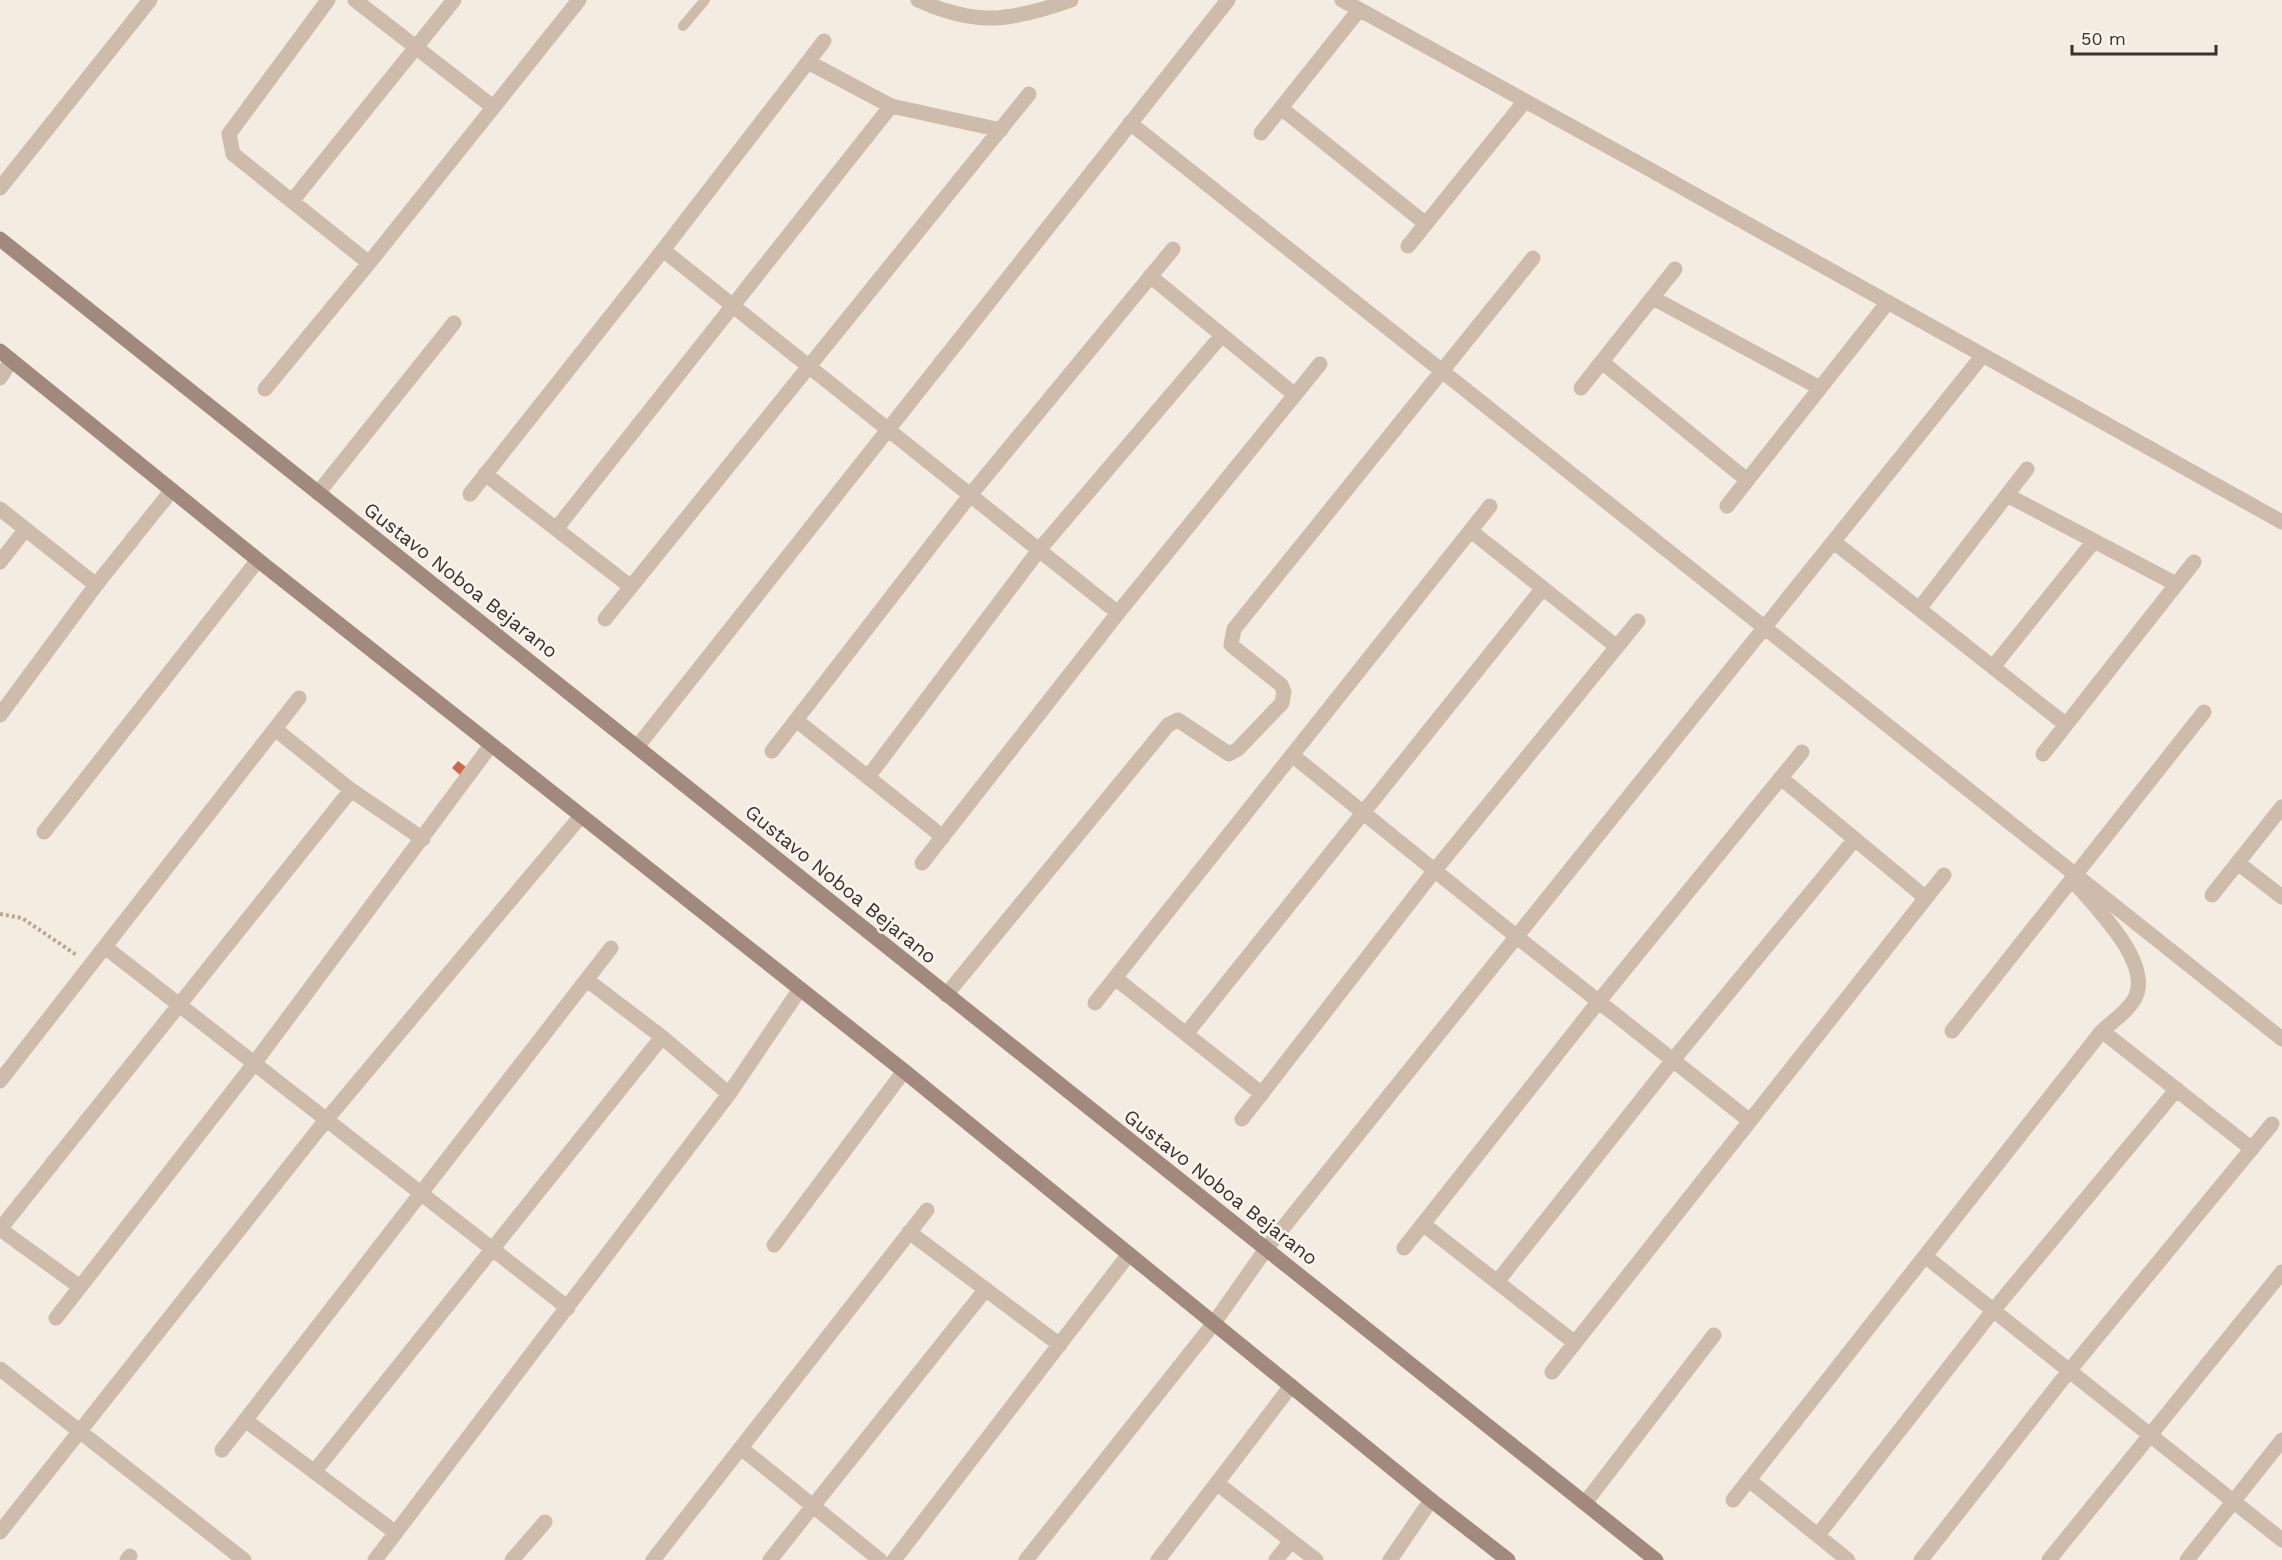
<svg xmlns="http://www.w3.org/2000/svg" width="2282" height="1560" font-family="'Work Sans',sans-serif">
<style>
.building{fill:#c8694b}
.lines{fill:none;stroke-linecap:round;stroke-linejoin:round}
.path{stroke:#b9a596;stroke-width:4;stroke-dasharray:3 3;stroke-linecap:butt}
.lane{stroke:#cdbbac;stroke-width:10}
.street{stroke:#cdbbac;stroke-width:15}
.secondary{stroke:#a18a7d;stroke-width:15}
.labels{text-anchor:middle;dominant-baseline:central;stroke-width:5;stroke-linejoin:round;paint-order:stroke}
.street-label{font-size:20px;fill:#3b302b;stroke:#fbf5ee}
</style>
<rect width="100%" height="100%" fill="#f4ebe1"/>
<!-- building -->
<path class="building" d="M 458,761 L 466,767 L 460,775 L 452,768 Z"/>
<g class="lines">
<!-- path -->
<path class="path" d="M 0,914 L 22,918 L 78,956"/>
<!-- lane -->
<path class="lane" d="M 683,26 L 705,0"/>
<!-- street -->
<path class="street" d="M 328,0 L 229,134 L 233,154 L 369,263
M 355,0 L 493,107
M 918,0 C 937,9 963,17 985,18 C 1011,19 1046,9 1071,0
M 1342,0 L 1649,169 L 2282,522
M 808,62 L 891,106 L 1001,130
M 1281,108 L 1426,224
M 1130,123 L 2282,1039
M 1261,133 L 1359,10
M 0,188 L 150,0
M 292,201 L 454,0
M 1408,246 L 1525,101
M 663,250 L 1118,613
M 1150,276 L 1295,395
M 1653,298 L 1820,388
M 1602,362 L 1747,480
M 0,378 L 11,361
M 1581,388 L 1675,269
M 265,389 L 369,263 L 579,0
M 485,474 L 631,587
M 318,493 L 454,323
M 470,494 L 663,250 L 824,41
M 2007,495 L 2176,584
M 1727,506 L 1888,302
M 0,509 L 96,585
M 556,529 L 891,106
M 1471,531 L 1617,647
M 1834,542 L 2065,724
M 0,562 L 25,530
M 1919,609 L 2027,469
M 605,619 L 1029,94
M 1993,667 L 2094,541
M 0,715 L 96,585 L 172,490
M 796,720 L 943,837
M 275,729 L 351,790 L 423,839
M 637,747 L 1228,0
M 772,751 L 971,494 L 1173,249
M 2043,754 L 2194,562
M 1292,755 L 1517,937 L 1750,1121
M 868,777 L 1039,550 L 1222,335
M 1781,778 L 1926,898
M 44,832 L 258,560
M 922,863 L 1118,613 L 1320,364
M 2238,863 L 2282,897
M 2212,895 L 2282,807
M 105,947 L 568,1308
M 1115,978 L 1262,1094
M 587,980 L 662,1037 L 729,1094
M 946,995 L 1168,725 L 1178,720 L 1229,754 L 1238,749 L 1282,703 L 1284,692 L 1281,685 L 1231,645 L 1234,629 L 1533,258
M 1095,1003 L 1490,506
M 1952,1031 L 2204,712
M 2102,1031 L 2252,1149
M 1186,1034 L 1543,588
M 0,1081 L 299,698
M 1242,1119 L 1435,870 L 1638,621
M 1423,1224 L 1575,1343
M 909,1232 L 1060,1345
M 774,1245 L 904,1071
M 1404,1248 L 1599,1001 L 1802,752
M 1925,1256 L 2282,1540
M 1497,1282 L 1673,1060 L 1855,839
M 80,1287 L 0,1229 L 351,790
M 56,1318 L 253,1065 L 491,745
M 0,1369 L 244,1560
M 1552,1372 L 1944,875
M 245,1420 L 396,1533
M 741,1448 L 880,1560
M 222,1450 L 611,948
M 314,1472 L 662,1037
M 1749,1480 L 1848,1560
M 1218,1484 L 1316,1560
M 1733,1500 L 2102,1031 C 2113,1021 2128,1011 2135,998 C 2153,963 2096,908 2075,883
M 1585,1503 L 1714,1335
M 0,1532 L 326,1120 L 581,816
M 1818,1535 L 1992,1312 L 2177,1089
M 127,1560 L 130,1556
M 375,1560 L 729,1094 L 800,989
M 512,1560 L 545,1522
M 653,1560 L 927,1210
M 770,1560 L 986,1289
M 894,1560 L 1129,1254
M 1026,1560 L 1214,1323 L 1266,1249 L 1983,355
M 1158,1560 L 1291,1386
M 1276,1560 L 1291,1541
M 1390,1560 L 1431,1500
M 1921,1560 L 2069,1371 L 2272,1124
M 2049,1560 L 2282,1272
M 2187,1560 L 2282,1440"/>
<!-- secondary -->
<path class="secondary" d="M 0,239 L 1656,1560
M 0,351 L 258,560 L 904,1071 L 1431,1500 L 1508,1560"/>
</g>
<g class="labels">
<!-- street labels -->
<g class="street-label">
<text transform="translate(461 580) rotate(38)">Gustavo Noboa Bejarano</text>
<text transform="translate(841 884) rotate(39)">Gustavo Noboa Bejarano</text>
<text transform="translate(1221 1187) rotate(38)">Gustavo Noboa Bejarano</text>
</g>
</g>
<!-- scale -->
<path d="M2072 45v9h144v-9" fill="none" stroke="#3b302b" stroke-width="3"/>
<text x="2081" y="45" font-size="18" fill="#3b302b" stroke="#fbf5ee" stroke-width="4.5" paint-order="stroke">50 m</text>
</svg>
